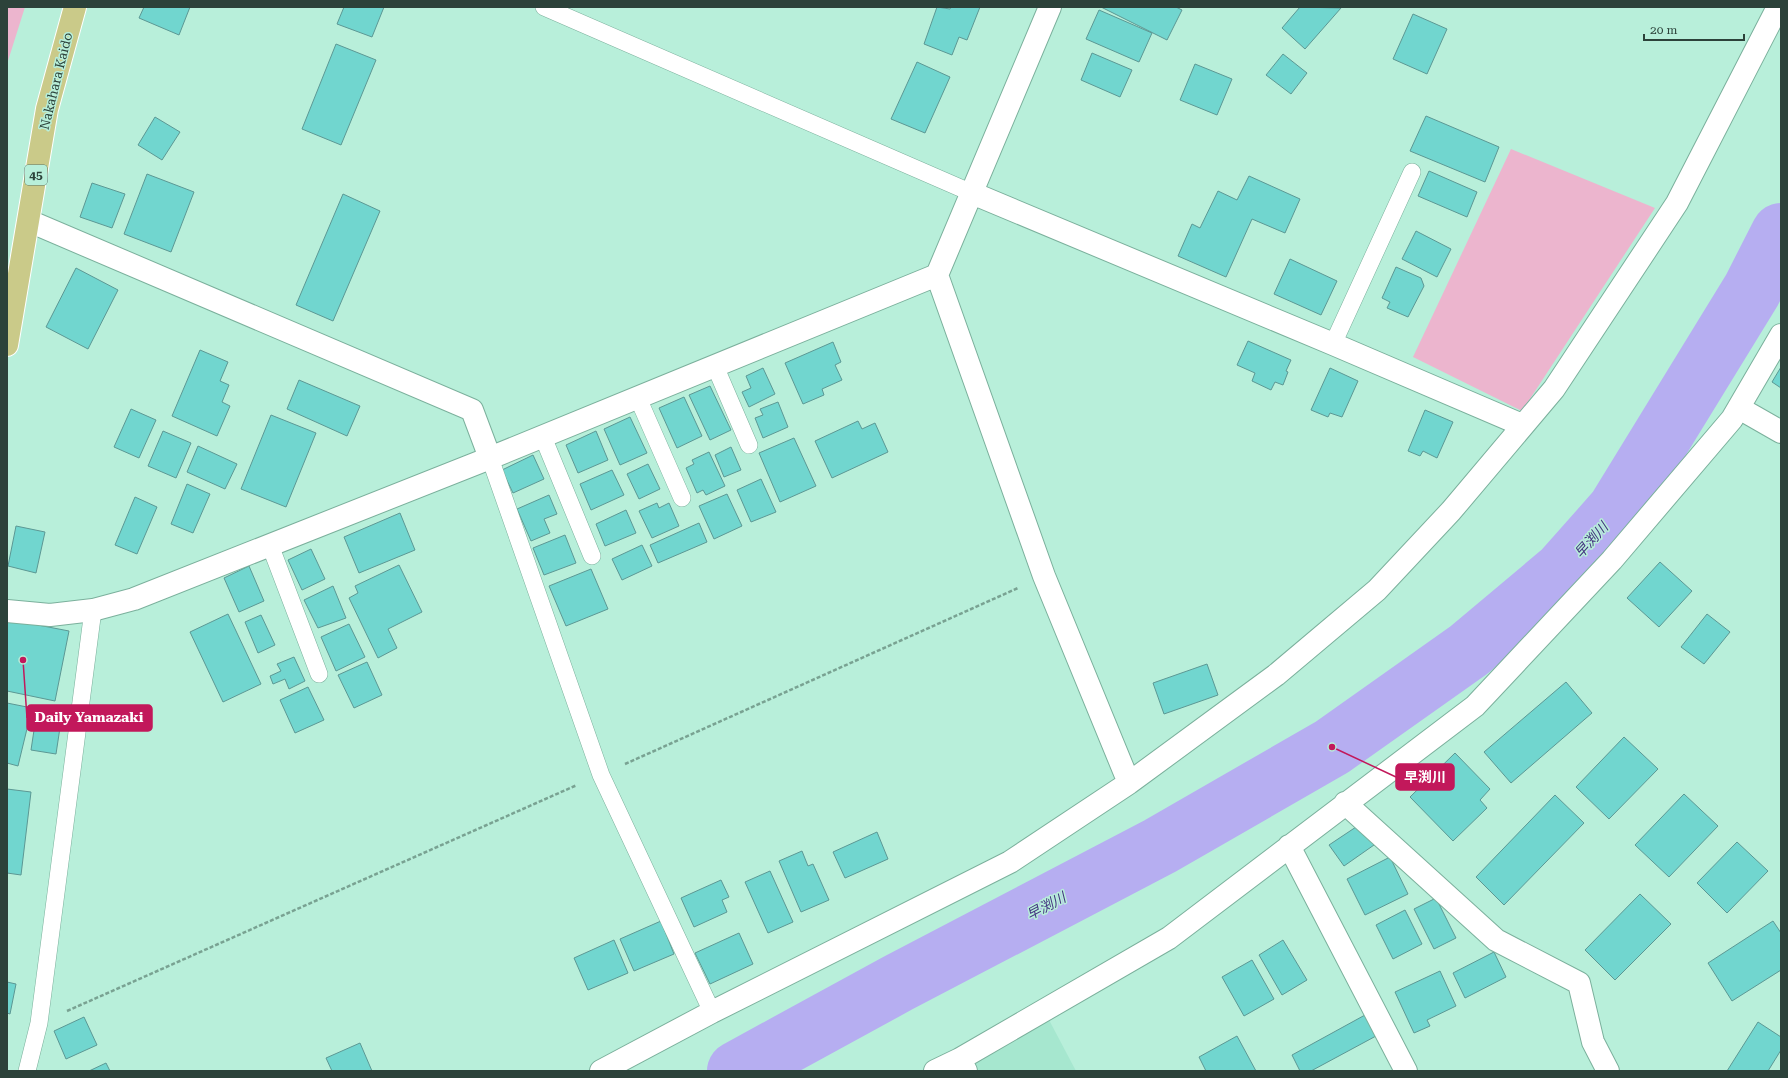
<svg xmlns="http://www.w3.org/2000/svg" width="1788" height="1078" font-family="'Roboto Serif','Noto Sans JP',serif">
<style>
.built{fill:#a6e7cf}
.green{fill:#ecb5ce}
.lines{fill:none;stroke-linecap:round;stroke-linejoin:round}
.river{stroke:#b6aef1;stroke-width:60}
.building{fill:#71d6cf;stroke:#5c9894}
.lane-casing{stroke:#7bb09c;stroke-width:18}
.street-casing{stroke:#7bb09c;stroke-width:24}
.primary-casing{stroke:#fff;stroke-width:24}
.path{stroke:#79a292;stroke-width:2.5;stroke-dasharray:4 2;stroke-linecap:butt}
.lane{stroke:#fff;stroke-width:17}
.street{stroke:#fff;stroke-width:22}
.primary{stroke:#caca89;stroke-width:22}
.labels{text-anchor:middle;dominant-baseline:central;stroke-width:3;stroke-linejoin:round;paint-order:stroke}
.shield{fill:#b8efda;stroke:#56766a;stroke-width:1}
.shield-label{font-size:12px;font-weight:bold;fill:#2c423a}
.street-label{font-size:13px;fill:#2c423a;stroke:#b8efda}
.water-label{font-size:14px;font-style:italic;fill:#43327f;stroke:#b8efda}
.leader{fill:none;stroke:#c2185b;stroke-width:1.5}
.callout-dot{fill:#c2185b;stroke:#b8efda;stroke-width:1.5}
.callout{fill:#c2185b;stroke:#c2185b;stroke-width:1.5}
.callout-label{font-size:14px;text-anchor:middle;font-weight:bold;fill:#fff}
</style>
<rect width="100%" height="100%" fill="#b8efda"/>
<!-- built -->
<path class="built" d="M 1048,1018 L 1076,1071 L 979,1071 L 972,1058 Z"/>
<!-- green -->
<path class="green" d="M 7,7 L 25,7 L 7,64 Z
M 1511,149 L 1655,208 L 1522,411 L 1413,357 Z"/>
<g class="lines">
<!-- river -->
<path class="river" d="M 737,1071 L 898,983 L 1160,846 L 1332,747 L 1469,650 L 1563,571 L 1617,510 L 1752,290 L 1781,233"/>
</g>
<!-- building -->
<path class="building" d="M 144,7 L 190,7 L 179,35 L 139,18 Z
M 344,7 L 384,7 L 372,37 L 337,24 Z
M 937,7 L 950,9 L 951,7 L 980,7 L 967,40 L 959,37 L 952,55 L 924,44 Z
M 1101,7 L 1176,7 L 1182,10 L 1167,40 Z
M 1300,7 L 1341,8 L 1305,49 L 1282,28 Z
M 1099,10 L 1152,33 L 1139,62 L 1086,39 Z
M 1413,14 L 1447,29 L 1427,74 L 1393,59 Z
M 336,44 L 376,60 L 341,145 L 302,129 Z
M 1092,53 L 1132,70 L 1120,97 L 1081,80 Z
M 1283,54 L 1307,73 L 1291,94 L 1266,75 Z
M 917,62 L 950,77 L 925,133 L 891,119 Z
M 1195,64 L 1232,79 L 1217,115 L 1180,100 Z
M 1426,116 L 1499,147 L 1485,182 L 1410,151 Z
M 155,117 L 180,132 L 162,160 L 138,145 Z
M 1429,171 L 1477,192 L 1467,217 L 1418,196 Z
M 147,174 L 194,192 L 171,252 L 124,234 Z
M 1249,176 L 1300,199 L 1285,233 L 1252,219 L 1226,277 L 1178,256 L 1192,224 L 1200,228 L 1218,191 L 1237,200 Z
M 92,183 L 125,194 L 112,228 L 80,217 Z
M 343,194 L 380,211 L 333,321 L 296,305 Z
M 1416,231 L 1451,249 L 1437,277 L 1402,259 Z
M 1290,259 L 1337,281 L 1321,315 L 1274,294 Z
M 1396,267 L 1421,278 L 1424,286 L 1408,317 L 1387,308 L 1390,302 L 1382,298 Z
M 76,268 L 118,290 L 88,349 L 46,327 Z
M 1248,341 L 1291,360 L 1286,371 L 1288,372 L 1283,385 L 1275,382 L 1271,390 L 1252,381 L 1255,373 L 1237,365 Z
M 833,342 L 841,362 L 835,365 L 842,380 L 822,389 L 824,395 L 803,404 L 785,363 Z
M 200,350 L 228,362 L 220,381 L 229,385 L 222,402 L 230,406 L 217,436 L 172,416 Z
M 1781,367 L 1781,388 L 1772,382 Z
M 763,368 L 775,394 L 749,407 L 742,392 L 751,388 L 746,376 Z
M 1330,368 L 1358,381 L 1342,417 L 1330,413 L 1328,417 L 1311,410 Z
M 299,380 L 360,406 L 347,436 L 287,409 Z
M 710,386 L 731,430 L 710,440 L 689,395 Z
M 684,397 L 702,436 L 677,448 L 659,408 Z
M 778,402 L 788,427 L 763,438 L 755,418 L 763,415 L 760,409 Z
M 131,409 L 156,420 L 139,458 L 114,447 Z
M 1425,410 L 1453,422 L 1437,458 L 1423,451 L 1420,456 L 1408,451 Z
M 271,415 L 316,433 L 286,507 L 241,489 Z
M 630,417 L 647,453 L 620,465 L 604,429 Z
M 858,421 L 862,429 L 875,423 L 888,452 L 832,478 L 815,441 Z
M 163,431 L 191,443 L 176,478 L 148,466 Z
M 596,431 L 608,460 L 578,473 L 566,445 Z
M 794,438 L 816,486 L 780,502 L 759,453 Z
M 198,446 L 237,464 L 225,489 L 187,472 Z
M 731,447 L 741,470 L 724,477 L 715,455 Z
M 709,452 L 725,486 L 706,495 L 703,490 L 697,493 L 686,468 L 694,464 L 692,460 Z
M 533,455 L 544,479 L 513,493 L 502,470 Z
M 648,464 L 660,489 L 639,499 L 627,474 Z
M 612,470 L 624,495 L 591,510 L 580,484 Z
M 761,479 L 776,512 L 751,522 L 737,490 Z
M 187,484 L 210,494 L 193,533 L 171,524 Z
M 727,494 L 742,526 L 714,539 L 699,506 Z
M 549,495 L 557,514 L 544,519 L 550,533 L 531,541 L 517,509 Z
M 135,497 L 157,507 L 137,554 L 115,545 Z
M 657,503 L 659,508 L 669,503 L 679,526 L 652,538 L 639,511 Z
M 626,510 L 636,533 L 605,546 L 596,524 Z
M 400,513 L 415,550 L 359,573 L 344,537 Z
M 699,523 L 707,542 L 658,563 L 650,545 Z
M 16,526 L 45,532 L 36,573 L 8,566 Z
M 565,535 L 576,563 L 544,575 L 533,548 Z
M 642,545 L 652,566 L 622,580 L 612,559 Z
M 311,549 L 325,579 L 302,590 L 288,560 Z
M 1660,562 L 1692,591 L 1659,627 L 1627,598 Z
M 399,565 L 422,612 L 388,629 L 397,648 L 378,658 L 349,598 L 358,593 L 355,586 Z
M 249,566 L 264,601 L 239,612 L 224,578 Z
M 591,569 L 608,609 L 566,626 L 549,586 Z
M 333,586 L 346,618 L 318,628 L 304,600 Z
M 228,614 L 261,684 L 223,702 L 190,632 Z
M 1707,614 L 1730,632 L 1704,664 L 1681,647 Z
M 261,615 L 275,645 L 258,653 L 245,622 Z
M 7,619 L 69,631 L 55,701 L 7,691 Z
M 349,624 L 365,657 L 336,671 L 321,637 Z
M 294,657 L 305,681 L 289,689 L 285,679 L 273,684 L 270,676 L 281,671 L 277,664 Z
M 367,662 L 382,695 L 354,708 L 338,675 Z
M 1207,664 L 1218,695 L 1164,714 L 1153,683 Z
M 1566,682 L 1592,713 L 1511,783 L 1484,752 Z
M 308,687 L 324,720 L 295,733 L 280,700 Z
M 7,703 L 32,708 L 18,766 L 7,763 Z
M 36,717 L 61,721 L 56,754 L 31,750 Z
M 1624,737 L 1658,769 L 1609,819 L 1576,787 Z
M 1455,753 L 1490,789 L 1480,800 L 1487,808 L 1453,841 L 1410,797 Z
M 7,789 L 31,792 L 21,875 L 7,873 Z
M 1684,794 L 1718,826 L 1669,877 L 1635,845 Z
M 1555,795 L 1584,823 L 1504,905 L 1476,877 Z
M 1359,825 L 1374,845 L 1344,866 L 1329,845 Z
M 877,832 L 888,859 L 845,878 L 833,852 Z
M 1737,842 L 1768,871 L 1727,913 L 1697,883 Z
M 802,851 L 808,866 L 813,864 L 829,900 L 801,912 L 779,861 Z
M 1390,857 L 1408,894 L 1365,915 L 1347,879 Z
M 770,871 L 793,922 L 768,933 L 745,882 Z
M 721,880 L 729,897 L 722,900 L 727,912 L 694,927 L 681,898 Z
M 1640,894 L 1671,924 L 1615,980 L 1585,950 Z
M 1436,898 L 1456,938 L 1434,949 L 1414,909 Z
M 1405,910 L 1422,944 L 1393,959 L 1376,925 Z
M 661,921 L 674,954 L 634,971 L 620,939 Z
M 1773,921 L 1781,933 L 1781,970 L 1732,1001 L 1708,963 Z
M 739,933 L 753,964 L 710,984 L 695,953 Z
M 614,940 L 628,973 L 588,990 L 574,958 Z
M 1283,940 L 1307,980 L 1282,995 L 1259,955 Z
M 1494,952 L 1506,977 L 1465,998 L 1453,973 Z
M 1252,960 L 1274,999 L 1244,1016 L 1222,977 Z
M 1440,971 L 1456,1006 L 1427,1020 L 1430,1026 L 1414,1033 L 1395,992 Z
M 7,982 L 16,984 L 10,1014 L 7,1013 Z
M 1365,1015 L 1376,1036 L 1311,1071 L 1300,1071 L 1292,1055 Z
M 84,1017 L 97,1045 L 66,1059 L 54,1031 Z
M 1758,1022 L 1781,1037 L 1781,1050 L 1768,1071 L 1727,1071 Z
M 1237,1036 L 1256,1071 L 1206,1071 L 1199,1057 Z
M 360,1043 L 372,1071 L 332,1071 L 326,1058 Z
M 106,1063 L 110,1071 L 89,1071 Z"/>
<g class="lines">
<defs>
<path id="lane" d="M 544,7 L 972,193
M 1333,344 L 1412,172
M 715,366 L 749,445
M 638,398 L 682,498
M 543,437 L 592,556
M 490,458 L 601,775 L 712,1012
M 270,545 L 319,674
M 27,1071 L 39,1023 L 93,610"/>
<path id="street" d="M 1050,7 L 937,275 L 1044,576 L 1129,783
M 972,193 L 1333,344 L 1522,425
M 29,221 L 472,410 L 490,458
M 1739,408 L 1781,432
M 7,611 L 50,615 L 93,610 L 134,599 L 490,458 L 937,275
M 1345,803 L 1496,940 L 1579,983 L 1593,1042 L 1608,1071
M 1289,846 L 1406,1071
M 601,1071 L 712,1012 L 1010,862 L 1129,783 L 1276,675 L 1377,590 L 1451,511 L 1554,389 L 1677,203 L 1778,7
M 935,1071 L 960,1059
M 966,1071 L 960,1059 L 1169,938 L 1475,706 L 1612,560 L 1732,419 L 1781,335"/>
<path id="primary" d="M 7,345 L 47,109 L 75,7"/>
</defs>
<!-- lane casing -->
<use href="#lane" class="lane-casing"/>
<!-- street casing -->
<use href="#street" class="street-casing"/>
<!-- primary casing -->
<use href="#primary" class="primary-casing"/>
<!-- path -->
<path class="path" d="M 625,764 L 1018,588
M 67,1011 L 577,785"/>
<!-- lane -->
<use href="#lane" class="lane"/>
<!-- street -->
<use href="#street" class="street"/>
<!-- primary -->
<use href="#primary" class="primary"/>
</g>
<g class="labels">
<!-- shield labels -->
<rect class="shield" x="25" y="165" width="22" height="20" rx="3"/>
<g class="shield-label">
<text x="36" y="175">45</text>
</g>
<!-- street labels -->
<g class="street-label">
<text transform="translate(56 81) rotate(-76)">Nakahara Kaido</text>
</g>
<!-- water labels -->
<g class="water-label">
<text transform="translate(1591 540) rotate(-48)">早渕川</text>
<text transform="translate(1046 906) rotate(-28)">早渕川</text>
</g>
</g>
<!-- callouts -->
<path class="leader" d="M23 660L27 718M1332 747L1396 777"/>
<g class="callout-dot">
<circle cx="23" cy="660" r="4"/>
<circle cx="1332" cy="747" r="4"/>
</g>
<g class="callout">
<rect x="27" y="705" width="125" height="26" rx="4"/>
<rect x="1396" y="764" width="58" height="26" rx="4"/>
</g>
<g class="callout-label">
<text x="89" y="722">Daily Yamazaki</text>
<text x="1425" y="782">早渕川</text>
</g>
<!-- border -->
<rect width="1788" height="1078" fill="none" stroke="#2c423a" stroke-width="16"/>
<!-- scale -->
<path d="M1644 34v6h100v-6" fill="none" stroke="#2c423a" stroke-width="2"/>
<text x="1650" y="34" font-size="12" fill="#2c423a" stroke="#b8efda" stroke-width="3" paint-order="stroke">20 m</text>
</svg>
